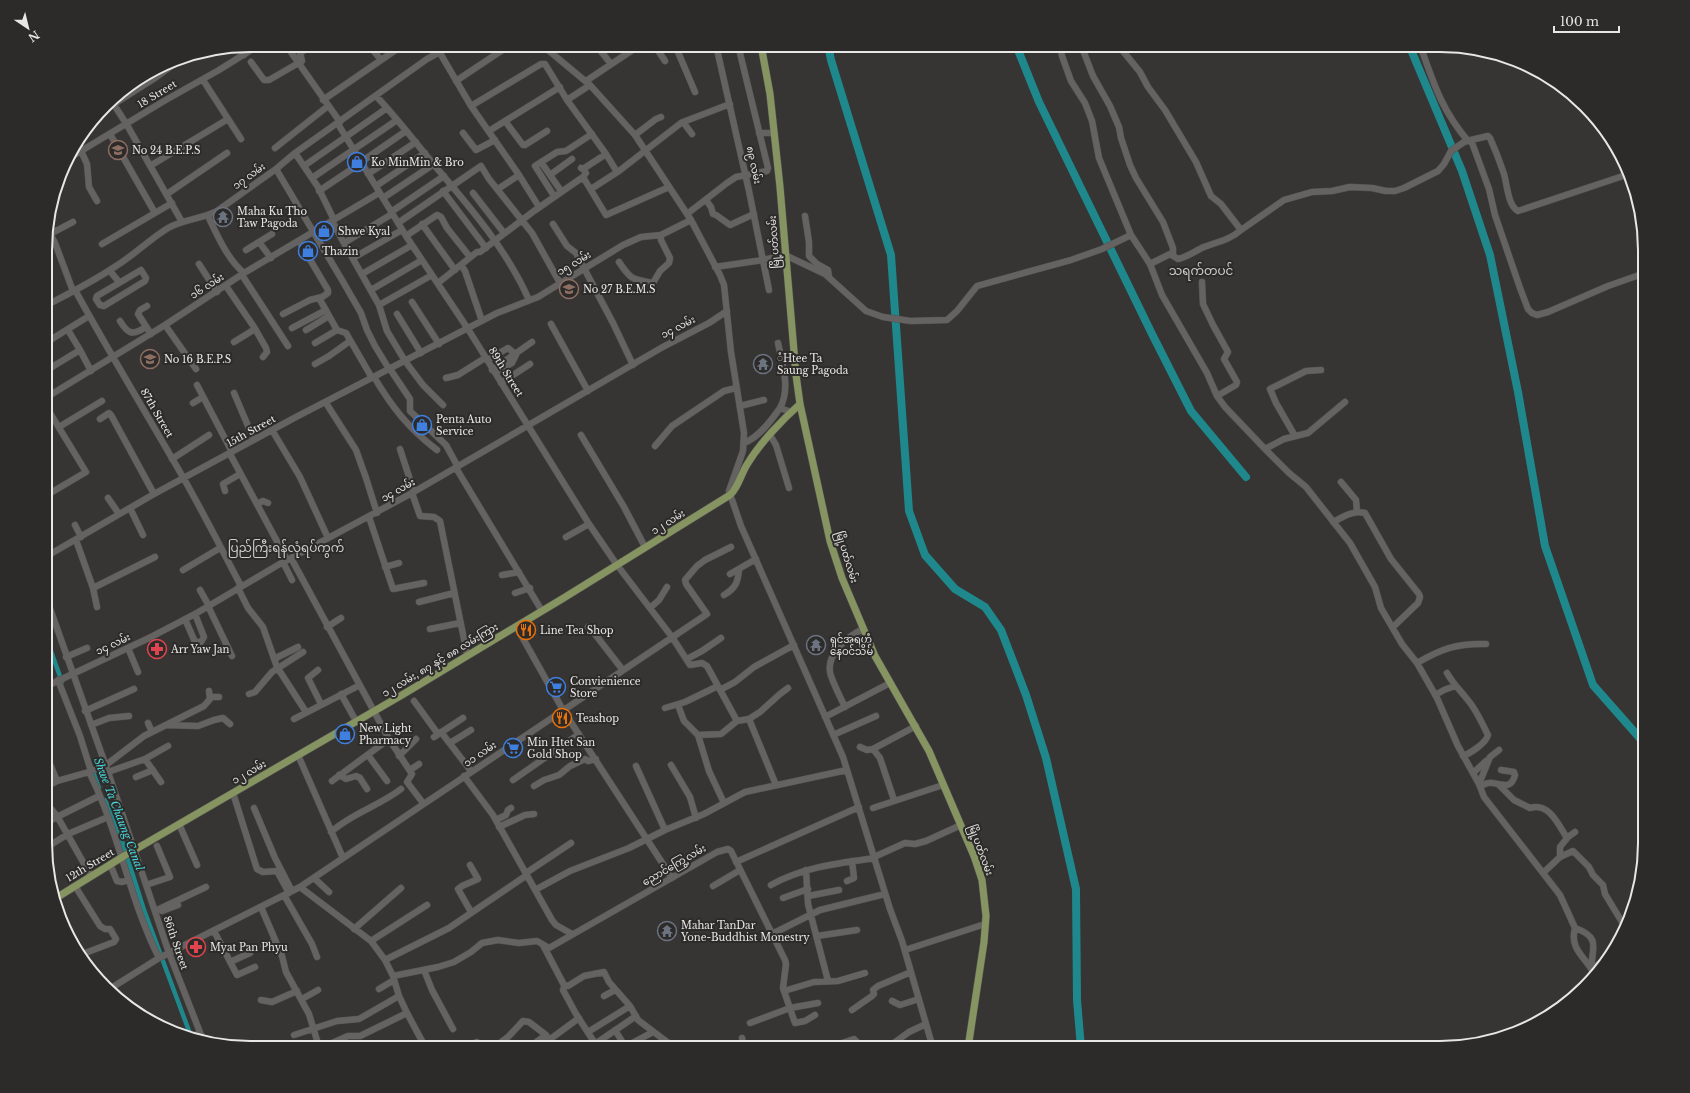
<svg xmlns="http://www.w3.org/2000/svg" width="1690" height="1093" font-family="'Libre Baskerville','Noto Sans Myanmar',serif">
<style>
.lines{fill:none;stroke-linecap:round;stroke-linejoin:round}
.canal{stroke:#1e888c;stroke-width:4.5}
.river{stroke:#1e888c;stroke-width:8}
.minor-casing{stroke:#535250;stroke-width:7}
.major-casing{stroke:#535250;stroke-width:8}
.minor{stroke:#656361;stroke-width:6}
.major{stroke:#859461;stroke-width:7}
.labels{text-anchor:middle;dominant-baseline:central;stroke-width:4;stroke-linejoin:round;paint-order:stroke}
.street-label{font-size:10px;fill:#e8e7e5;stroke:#2c2b29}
.poi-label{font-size:10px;fill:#e8e7e5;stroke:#2c2b29;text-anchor:start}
.water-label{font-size:11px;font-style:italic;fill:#48d9de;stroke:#2c2b29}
.quarter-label{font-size:12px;fill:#d0cecc;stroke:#2c2b29}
.rim{fill:none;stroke:#e8e7e5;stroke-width:2}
</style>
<rect width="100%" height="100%" fill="#363533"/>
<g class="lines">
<!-- canal -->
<path class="canal" d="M 47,640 L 62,682
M 92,769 L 99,788
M 105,800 L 121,838 L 144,910 L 192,1039"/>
<!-- river -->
<path class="river" d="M 828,45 L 831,60 L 891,255 L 909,511 L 925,555 L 955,589 L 985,607 L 1001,630 L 1026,695 L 1046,758 L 1076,889 L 1077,1000 L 1081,1048
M 1016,45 L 1039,102 L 1152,334 L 1191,411 L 1246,477
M 1409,45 L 1462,171 L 1490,255 L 1518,392 L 1545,546 L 1593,685 L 1645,744"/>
<defs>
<path id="minor" d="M 286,45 L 340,122
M 336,45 L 336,49
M 369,45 L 381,60
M 542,45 L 590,85 L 635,135 L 691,220 L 720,275 L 724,285 L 731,352 L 744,433 L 743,451 L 729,491 L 741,526 L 843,757 L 890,909 L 902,941 L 933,1048
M 596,45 L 611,64
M 652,45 L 657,49 L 665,61
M 675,45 L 695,92
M 716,45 L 749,191 L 769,290
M 1060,45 L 1062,56 L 1071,81 L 1085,103 L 1092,121 L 1099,158 L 1131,235 L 1150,264 L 1162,295 L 1207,373 L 1217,396 L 1225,407 L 1265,449 L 1289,473 L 1306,487 L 1350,543 L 1375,587 L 1381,608 L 1402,644 L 1417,663 L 1437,698 L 1458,746 L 1479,784 L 1484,797 L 1560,895 L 1575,928 C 1569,950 1586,957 1595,975
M 1081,45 L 1093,76 L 1110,106 L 1119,127 L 1121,138 L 1130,165 L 1136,178 L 1163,222 L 1173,248 L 1173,255
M 1118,45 L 1140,72 L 1148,87 L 1165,110 L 1196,162 L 1211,196 L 1221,204 L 1241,230 C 1230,240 1217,242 1204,247 C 1195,251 1187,257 1178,259 L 1170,254 L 1150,264
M 1420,45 C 1434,84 1441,109 1468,141
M 239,47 L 244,55
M 440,53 L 471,106 L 519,175
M 552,53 L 561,45
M 251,62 L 264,80 L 269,80 L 302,61 L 300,53 L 313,45
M 203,80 L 241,139
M 456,81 L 510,45
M 586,81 L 640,45
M 376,96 C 397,118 415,142 435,166 C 470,207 507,250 529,300
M 111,100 L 127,125 L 182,222
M 323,100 L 400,47
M 567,100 L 590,85
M 114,104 L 155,78 L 181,59
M 471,106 L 541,64 L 545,64 L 567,100 L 606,154 L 617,172
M 505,121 L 523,145 L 525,145 L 547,131
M 683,122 L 730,104
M 338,124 L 406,236 L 468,329 L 589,524 L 617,565 L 672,637 L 690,665 L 702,663 L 707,666 L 737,721
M 489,131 L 560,87
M 463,133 L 476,150 L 495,140
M 759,133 L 774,133
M 110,134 L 155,213
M 635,135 L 656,119 L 661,117
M 1471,140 L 1488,136 L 1490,138 C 1495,149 1500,162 1504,174 C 1507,184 1508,206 1518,211 L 1629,174
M 78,144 L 87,164 L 89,187 L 97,201
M 275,148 L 328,106
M 295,153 L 318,187 L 334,220
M 66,160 L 164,101 L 219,70 L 259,45
M 361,162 L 406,131
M 541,162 L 561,191
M 150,166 L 228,119
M 304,166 L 387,108
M 276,169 L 342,280 L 361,313 L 367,330 L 375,346 L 389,369
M 583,169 L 606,154
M 368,174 L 416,142
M 550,175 L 572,159
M 583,177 L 606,215 L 669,187
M 312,178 L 397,120
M 376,186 L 425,153
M 498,189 L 519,175 L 539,207
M 591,189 L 619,171 L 681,123 L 683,122 L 692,134
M 319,191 L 361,163
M 443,191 L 486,248
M 473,193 L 504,233
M 167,194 L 227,153
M 554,196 L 535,166 L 557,152 L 566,151 L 592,134
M 383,198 L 434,164
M 706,200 L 711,207 L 713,214 L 716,215 L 730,225 L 754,214
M 391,212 L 444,176
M 392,214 L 344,243 L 379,305 L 387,331 L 405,361 L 423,385 L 443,405
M 687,214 L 727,183 L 736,177 L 767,171 L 768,168 L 738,45
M 208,216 C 217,235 228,260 244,273
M 805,216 L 809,242 L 809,256 L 817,264 L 828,270 L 829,277
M 332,221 L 344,243
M 398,223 L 481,166 L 489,179 L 532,233 L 560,283
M 422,224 L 455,270
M 553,224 L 567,246 L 576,253 L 613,323 L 633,365
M 47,228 L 55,243 L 73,291
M 1241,230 L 1284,200 L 1312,192 L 1332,191 L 1350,187 L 1372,188 L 1386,191 L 1395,191 L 1404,188 L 1438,171 L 1444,164 L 1451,151 L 1464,142 L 1471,140 L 1489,189 L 1495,215 L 1520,288 L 1528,309 L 1532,313 L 1537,315 L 1548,312 L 1608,286 L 1645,273
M 50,234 L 73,222
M 406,236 L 437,215 L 441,217 L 447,228 L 470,257
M 259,242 L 271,258
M 102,244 L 172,203
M 246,250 L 272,234
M 353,258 L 402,230
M 619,262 C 631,280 632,279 653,283 L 660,271 L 669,263 L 670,258 L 661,240 L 661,235
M 199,264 L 217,292
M 461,265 L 465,271 L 482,321
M 715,267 L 763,260 L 785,255 L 825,274 L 866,311 L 883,317 L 911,321 L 947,320 L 957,311 L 977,286 L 1071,260 L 1102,249 L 1131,235
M 141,270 L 146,278 L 145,281 L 104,306 L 100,305 L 96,299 L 97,296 Z
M 110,271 L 119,282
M 362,274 L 412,245
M 242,275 L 288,346
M 1202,282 L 1203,304 L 1213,325 L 1228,352 L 1224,359 L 1237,382 L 1236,385 L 1217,396
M 438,283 L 477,252 L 480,252 L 534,211 L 583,177 L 586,173 L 583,169 L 581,168
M 226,286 L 254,327 L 266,348 L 267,352 L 263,357
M 75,290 C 110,354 148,416 184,479 C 204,514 222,550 241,586
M 371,290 L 422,260
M 319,298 L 337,330 L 346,333 L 372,378
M 412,302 L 439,344
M 47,305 C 70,293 94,281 116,266 C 134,255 150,239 168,228 C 184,219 202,219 217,211 L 276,169 L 295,153 L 427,59 L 453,45
M 379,305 L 432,275
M 147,306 L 140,310 L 138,314 L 151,334
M 283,314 L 310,300 L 322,297 L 328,293 L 328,290 L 299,241
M 397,314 L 421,353
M 120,321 C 128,334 132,336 146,327
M 551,324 L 588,391
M 165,325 L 196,369
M 292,328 L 326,310
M 306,330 L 329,316
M 47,342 L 89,316
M 234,342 L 255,329
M 315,343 L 337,330
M 778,343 C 782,364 791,388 780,408
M 80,350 L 91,371
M 487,360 L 508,348 L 515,354
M 315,364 L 329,356 L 350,341
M 390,369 L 410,399 L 410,411 L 446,445 L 458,467
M 47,370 L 80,350 L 68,330
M 492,370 L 532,342
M 498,371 L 512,363 L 516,355
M 374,377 C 392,407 408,428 437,450
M 446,378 L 458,375 L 485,358
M 501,383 L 530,364
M 197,385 L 232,452
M 234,393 L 254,440
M 47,397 L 165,325 L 244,273 L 379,193
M 193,403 L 203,397
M 326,403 L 356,450 L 366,478 L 377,513
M 740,406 L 764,400
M 47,408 L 86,472 L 47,495
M 100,419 L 109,413 L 111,415 L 154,494
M 59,427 L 102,401
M 272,430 L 300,477 L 328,538
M 581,435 L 624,507 L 645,547
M 770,435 L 776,445 L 789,488
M 1295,436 L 1276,403 L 1270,389 L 1306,371 L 1321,370
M 744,443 C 759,437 771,421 780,408 L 791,412
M 655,446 L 672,426 L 724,391 L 736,388
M 400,449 L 414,492
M 1265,449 L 1284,439 L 1308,433 L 1345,402
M 230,454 L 287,560
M 172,459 L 209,435
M 456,468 L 542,611
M 1341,482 L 1356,500 L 1357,512
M 225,491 L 223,484 L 240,474
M 412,493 L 420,516 L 434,517 L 440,521 L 467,654
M 108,498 L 119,514
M 257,504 L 263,501 L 268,503
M 130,508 L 143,535
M 369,517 L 393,589 L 424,583
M 1333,522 C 1343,517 1353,510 1365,513 L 1391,559 L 1419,594 L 1420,597 L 1418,603 L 1393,627
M 75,525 L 81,537
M 566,537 L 589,524
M 76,540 L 93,588 L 97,607
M 47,556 L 154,494 L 296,417 L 497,313 L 538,297 L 623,245 L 641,237 L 661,235 L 691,220
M 291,558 L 389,739 L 412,774 L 407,782 L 423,803
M 283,562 L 292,580
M 385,567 L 399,563
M 183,570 L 220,548
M 730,574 L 756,559
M 502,575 L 519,572
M 93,588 L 155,557
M 238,588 L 248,608 L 263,627 L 277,667 L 306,712
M 200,590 L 209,606
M 515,593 L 530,588
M 724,595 C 736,588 738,582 739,569
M 47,600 L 108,772 L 169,953 L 203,1040
M 419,602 L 454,593
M 208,606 L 232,656
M 650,608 L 659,600 L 667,587
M 185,619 L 195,642 L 201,642 L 204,637 L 195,614
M 516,626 L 563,710 L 672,878
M 327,627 L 341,618
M 588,627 L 591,629 L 622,669
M 430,629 L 460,623
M 128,648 L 138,672
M 66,657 L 87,648
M 274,659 L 298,647
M 687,659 L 702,651 L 721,638
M 1417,663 C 1441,649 1457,643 1486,644
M 318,670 L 308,678 L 321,704
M 1447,673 C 1454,685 1459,689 1467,699 C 1476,709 1482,723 1488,735 C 1486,743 1471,753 1463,756
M 58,680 L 80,736 L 91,771
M 47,686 L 149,638 L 195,614 L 278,565 L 412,493 L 661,348 L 709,323 L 727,311
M 720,690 L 735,682 L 754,667 L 794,645
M 249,694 L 255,692 L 272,672 L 303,652
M 341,694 L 356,721
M 1435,695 L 1444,690 L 1455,686
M 210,697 L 219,697
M 414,701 L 438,734
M 678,705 L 684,721 L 698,735 L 721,734 L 737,721 L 749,719 L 760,712 L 780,694 L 788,688
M 845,707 C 840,697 835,687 831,676 C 824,655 847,637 863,629
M 665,708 L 685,702 L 718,686
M 85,711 L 134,689
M 825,717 L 890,683
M 294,719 L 360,685
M 749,719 L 776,785
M 148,723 L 152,732
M 91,725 L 109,718 L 129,716
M 166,725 L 198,726 L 214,720 L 223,718 L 230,724
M 441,732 L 471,771
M 698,735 L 709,771 L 724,803
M 833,735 L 876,716
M 434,737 L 463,718
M 450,743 L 471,730
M 860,747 L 867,750 L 873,749 L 880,758 L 894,800
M 873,749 L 916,726
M 298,755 L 343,858
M 368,755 L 387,781
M 399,756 L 416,739
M 47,757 L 57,781
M 145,759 L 161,782
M 671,765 L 690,797 L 696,818
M 636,766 L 665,830
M 410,770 L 419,764
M 89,772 C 119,831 129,899 159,958
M 108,772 L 145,759 L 168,746
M 1473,773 L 1486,761
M 339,775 L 346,779 L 356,776 L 360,778 L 367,789
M 464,776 L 493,815 L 552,920 L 556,925 L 572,934
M 136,777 L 153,770
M 513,780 L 579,734
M 332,781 L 389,739
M 1479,784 L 1490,757 L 1499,750
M 1499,785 L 1514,800 L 1530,808 C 1549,802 1558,824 1567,838
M 47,786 L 57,781 L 89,772 L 106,765 L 144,736 L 204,706 L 210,699 L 209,691
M 534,786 L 544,780 L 559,775 L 570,766 L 585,759 L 588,761 L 596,759
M 1480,786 C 1484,785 1488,782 1492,783 C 1503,784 1511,790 1515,775 L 1514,772 L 1501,770
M 233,793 L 257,869 L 263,872 L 277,871 L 289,893
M 47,804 L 57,816 L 91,876
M 254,808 L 275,858 L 292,891
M 873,808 L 943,785
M 496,820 L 506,815 L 508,810 L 511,808
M 47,822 L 99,796
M 179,824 L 197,865
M 499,827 L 525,815 L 534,814
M 331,832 C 352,813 379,806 401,789
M 47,847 L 68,834 L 108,817
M 874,857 L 905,843 L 915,844 L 926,841 L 961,825
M 1560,857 L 1560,847 L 1568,837 L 1575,832
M 736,862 L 859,807
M 110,864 L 117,881 L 122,882 L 129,880
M 470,865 L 478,879 L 462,886 L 458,889 L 471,912
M 806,870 L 808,904 L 828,981
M 526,873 L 571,843
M 1543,873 L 1560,857 L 1573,851 L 1589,867 L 1593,875 L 1603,885 L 1605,894 L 1625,927
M 314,878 L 329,892
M 847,881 L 854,878 L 852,861
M 146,885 L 170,877 L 157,846
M 771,885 C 803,867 839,863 875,858
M 75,886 L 100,926 L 105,929 L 110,929 L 116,939 L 114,942 L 80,955
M 713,886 L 740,870
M 300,887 L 371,941 L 385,960 L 393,976 L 438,967 L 454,962 L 471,952 L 482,943 L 498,940 L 519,943 L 537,941 L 549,948 L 717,852 L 728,849 L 731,851 L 785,960 L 786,964 L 783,988 L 795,1023 L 805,1021 L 815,1015
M 535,890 L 570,871 L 629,848 L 665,830 L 704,814 L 745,792 L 847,770
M 284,895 L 312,944 L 317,957
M 808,896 L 839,890
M 783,898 L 808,889
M 261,907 L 282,956 L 286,972 L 309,1014 L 319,1047
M 155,911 L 206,887
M 162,911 L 178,905
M 1575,928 C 1600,937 1593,946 1591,968
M 354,929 L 401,888
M 214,931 L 237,975 L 255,967
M 772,934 L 820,910 L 885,894
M 817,936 L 857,930
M 371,941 L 427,905
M 543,945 L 564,985 L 568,986 L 584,976 L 604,972 L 609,982 L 630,1006 L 638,1020 L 675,1048
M 264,946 L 275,941
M 905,950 L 985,924
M 385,960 L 449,928 L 527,875
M 230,962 L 250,953
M 1592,969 L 1611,955
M 424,970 L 432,990 L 453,1029
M 393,976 L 399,996
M 565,985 L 563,990 L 576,1014 L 598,1048
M 379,989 L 394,980
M 108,990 L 159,958 L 300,887 L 707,614 L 686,584 L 685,580 L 697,566 L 705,560 L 731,547
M 784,991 L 814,982 L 838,981 L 865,973
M 604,996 L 615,990
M 302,999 L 318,990
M 261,1000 L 272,1002 L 297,991
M 892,1001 L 900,1005 L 919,999
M 852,1010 L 872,996 L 874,994 L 873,990 L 878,986 L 911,972
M 750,1023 L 790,1008 L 818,1003
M 615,1030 L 626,1048
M 588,1032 L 630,1006
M 294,1035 L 337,1021 L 359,1019 L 399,996 L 407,1013
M 188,1038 L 200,1033
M 742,1038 L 744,1048
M 549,1040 L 579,1018
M 315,1048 L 330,1044 L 348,1036 L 360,1036 L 407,1013 L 422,1041 L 422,1043 L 415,1048
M 465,1048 L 477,1042 L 481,1048
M 493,1048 L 508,1037 L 523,1021 L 529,1022 L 546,1035
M 528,1048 L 546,1035 L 554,1048
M 542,1048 L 547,1037
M 585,1048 L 595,1044 L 636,1016
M 623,1048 L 653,1032
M 802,1048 L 814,1044 L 830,1047 L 854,1039 L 863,1048
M 887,1048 L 909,1032 L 926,1024"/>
<path id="major" d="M 761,45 L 770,94 L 780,187 L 796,375 L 800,404 L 830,541 L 842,578 L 875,656 L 929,751 L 974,856 L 982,880 L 986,916 L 984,942 L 968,1048
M 56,898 L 124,856 L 402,695 L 562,599 L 730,495 C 739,487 741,473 748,463 C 760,443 783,419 800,404"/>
</defs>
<!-- minor casing -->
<use href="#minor" class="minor-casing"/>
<!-- major casing -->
<use href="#major" class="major-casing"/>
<!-- minor -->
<use href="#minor" class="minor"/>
<!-- major -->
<use href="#major" class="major"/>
</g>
<!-- icons -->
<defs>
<symbol id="school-ring" viewBox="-11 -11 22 22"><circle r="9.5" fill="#2c2b29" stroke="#8d6e63" stroke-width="1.5"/><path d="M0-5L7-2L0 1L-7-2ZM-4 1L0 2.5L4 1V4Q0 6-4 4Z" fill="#8d6e63"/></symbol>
<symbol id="shop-ring" viewBox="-11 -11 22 22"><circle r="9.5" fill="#2c2b29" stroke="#3f7fe0" stroke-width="1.5"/><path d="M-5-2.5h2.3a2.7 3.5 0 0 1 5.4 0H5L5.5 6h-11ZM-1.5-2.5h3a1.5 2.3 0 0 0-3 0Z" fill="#3f7fe0"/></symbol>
<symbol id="temple-ring" viewBox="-11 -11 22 22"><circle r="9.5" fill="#2c2b29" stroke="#6b7280" stroke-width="1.5"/><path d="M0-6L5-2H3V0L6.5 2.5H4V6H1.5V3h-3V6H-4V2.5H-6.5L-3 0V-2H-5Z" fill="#6b7280"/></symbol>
<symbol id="restaurant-ring" viewBox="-11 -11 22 22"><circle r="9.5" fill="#2c2b29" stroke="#e8710a" stroke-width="1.5"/><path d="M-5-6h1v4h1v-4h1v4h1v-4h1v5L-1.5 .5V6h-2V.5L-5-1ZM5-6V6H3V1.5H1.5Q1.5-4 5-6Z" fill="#e8710a"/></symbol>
<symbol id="pharmacy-ring" viewBox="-11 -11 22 22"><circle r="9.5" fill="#2c2b29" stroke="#e0444e" stroke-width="1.5"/><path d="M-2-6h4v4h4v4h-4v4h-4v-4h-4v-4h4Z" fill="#e0444e"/></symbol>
<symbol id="supermarket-ring" viewBox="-11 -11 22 22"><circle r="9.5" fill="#2c2b29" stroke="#3f7fe0" stroke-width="1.5"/><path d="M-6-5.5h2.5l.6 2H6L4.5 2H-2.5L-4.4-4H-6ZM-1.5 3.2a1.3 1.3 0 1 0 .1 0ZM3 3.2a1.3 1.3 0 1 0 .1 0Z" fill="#3f7fe0"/></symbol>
</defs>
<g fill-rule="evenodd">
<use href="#school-ring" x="107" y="139" width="22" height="22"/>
<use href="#shop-ring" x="346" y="151" width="22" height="22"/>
<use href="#temple-ring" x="212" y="206" width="22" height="22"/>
<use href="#shop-ring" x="313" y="220" width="22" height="22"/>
<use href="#shop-ring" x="297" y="240" width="22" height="22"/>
<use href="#school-ring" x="558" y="278" width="22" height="22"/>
<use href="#school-ring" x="139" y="348" width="22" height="22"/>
<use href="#temple-ring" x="752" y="353" width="22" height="22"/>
<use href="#shop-ring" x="411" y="414" width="22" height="22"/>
<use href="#restaurant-ring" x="515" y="619" width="22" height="22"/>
<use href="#temple-ring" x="805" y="634" width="22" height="22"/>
<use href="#pharmacy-ring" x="146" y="638" width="22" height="22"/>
<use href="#supermarket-ring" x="545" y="676" width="22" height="22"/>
<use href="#restaurant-ring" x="551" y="707" width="22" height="22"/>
<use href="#shop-ring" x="334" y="723" width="22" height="22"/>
<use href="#supermarket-ring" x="502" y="737" width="22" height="22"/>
<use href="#temple-ring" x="656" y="920" width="22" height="22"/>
<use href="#pharmacy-ring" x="185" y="936" width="22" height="22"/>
</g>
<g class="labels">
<!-- street labels -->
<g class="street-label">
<text transform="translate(157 94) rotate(-31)">18 Street</text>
<text transform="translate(754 165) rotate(78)">၈၉ လမ်း</text>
<text transform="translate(249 176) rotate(-36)">၁၇ လမ်း</text>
<text transform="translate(774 242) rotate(-94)">မြို့ပတ်လမ်း</text>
<text transform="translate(574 263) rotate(-31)">၁၅ လမ်း</text>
<text transform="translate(207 286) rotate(-33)">၁၆ လမ်း</text>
<text transform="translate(678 327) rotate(-27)">၁၄ လမ်း</text>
<text transform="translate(506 372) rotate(58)">89th Street</text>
<text transform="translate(157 413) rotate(60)">87th Street</text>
<text transform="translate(251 431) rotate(-29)">15th Street</text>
<text transform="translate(398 490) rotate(-29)">၁၄ လမ်း</text>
<text transform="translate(668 522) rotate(-32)">၁၂ လမ်း</text>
<text transform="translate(847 557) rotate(73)">မြို့ပတ်လမ်း</text>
<text transform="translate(113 644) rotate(-25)">၁၄ လမ်း</text>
<text transform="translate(440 660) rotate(-31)">၁၂ လမ်း, ၈၇ နှင့် ၈၈ လမ်းကြား</text>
<text transform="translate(480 754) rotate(-34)">၁၁ လမ်း</text>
<text transform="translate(249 772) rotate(-30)">၁၂ လမ်း</text>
<text transform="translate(981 850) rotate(70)">မြို့ပတ်လမ်း</text>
<text transform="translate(90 865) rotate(-31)">12th Street</text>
<text transform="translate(674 865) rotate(-30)">ညောင်ကြွေ့လမ်း</text>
<text transform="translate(176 943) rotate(71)">86th Street</text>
</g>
<!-- poi labels -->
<g class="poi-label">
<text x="132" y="150">No 24 B.E.P.S</text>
<text x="371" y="162">Ko MinMin &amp; Bro</text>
<text x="237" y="211">Maha Ku Tho<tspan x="237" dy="12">Taw Pagoda</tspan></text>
<text x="338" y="231">Shwe Kyal</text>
<text x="322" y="251">Thazin</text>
<text x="583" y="289">No 27 B.E.M.S</text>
<text x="777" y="358">ံHtee Ta<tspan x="777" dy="12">Saung Pagoda</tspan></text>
<text x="164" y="359">No 16 B.E.P.S</text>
<text x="436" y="419">Penta Auto<tspan x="436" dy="12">Service</tspan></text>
<text x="540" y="630">Line Tea Shop</text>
<text x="830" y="639">ရှင်အရဟံ<tspan x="830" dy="12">နေဝင်သိမ်</tspan></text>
<text x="171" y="649">Arr Yaw Jan</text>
<text x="570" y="681">Convienience<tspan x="570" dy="12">Store</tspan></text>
<text x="576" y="718">Teashop</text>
<text x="359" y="728">New Light<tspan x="359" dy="12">Pharmacy</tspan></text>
<text x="527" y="742">Min Htet San<tspan x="527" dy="12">Gold Shop</tspan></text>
<text x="681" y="925">Mahar TanDar<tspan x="681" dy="12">Yone-Buddhist Monestry</tspan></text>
<text x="210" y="947">Myat Pan Phyu</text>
</g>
<!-- water labels -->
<g class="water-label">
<text transform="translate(119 814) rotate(69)">Shwe Ta Chaung Canal</text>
</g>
<!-- quarter labels -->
<g class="quarter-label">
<text x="1201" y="270">သရက်တပင်</text>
<text x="286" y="547">ပြည်ကြီးရန်လုံရပ်ကွက်</text>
</g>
</g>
<!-- crop -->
<path d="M0 0H1690V1093H0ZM250 52H1440A198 198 0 0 1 1638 250V843A198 198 0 0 1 1440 1041H250A198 198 0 0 1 52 843V250A198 198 0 0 1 250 52Z" fill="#2c2b29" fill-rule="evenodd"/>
<path class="rim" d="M250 52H1440A198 198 0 0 1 1638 250V843A198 198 0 0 1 1440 1041H250A198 198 0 0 1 52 843V250A198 198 0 0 1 250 52Z"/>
<!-- north arrow -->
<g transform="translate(28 28) rotate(145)" stroke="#2c2b29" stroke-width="3" paint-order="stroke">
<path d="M0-3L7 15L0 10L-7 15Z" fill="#e8e7e5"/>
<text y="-6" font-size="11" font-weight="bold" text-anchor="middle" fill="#e8e7e5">N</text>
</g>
<!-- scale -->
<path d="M1554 26v6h65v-6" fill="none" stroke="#e8e7e5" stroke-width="2"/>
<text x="1560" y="26" font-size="12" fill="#e8e7e5" stroke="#2c2b29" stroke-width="3" paint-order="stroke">100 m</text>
</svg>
